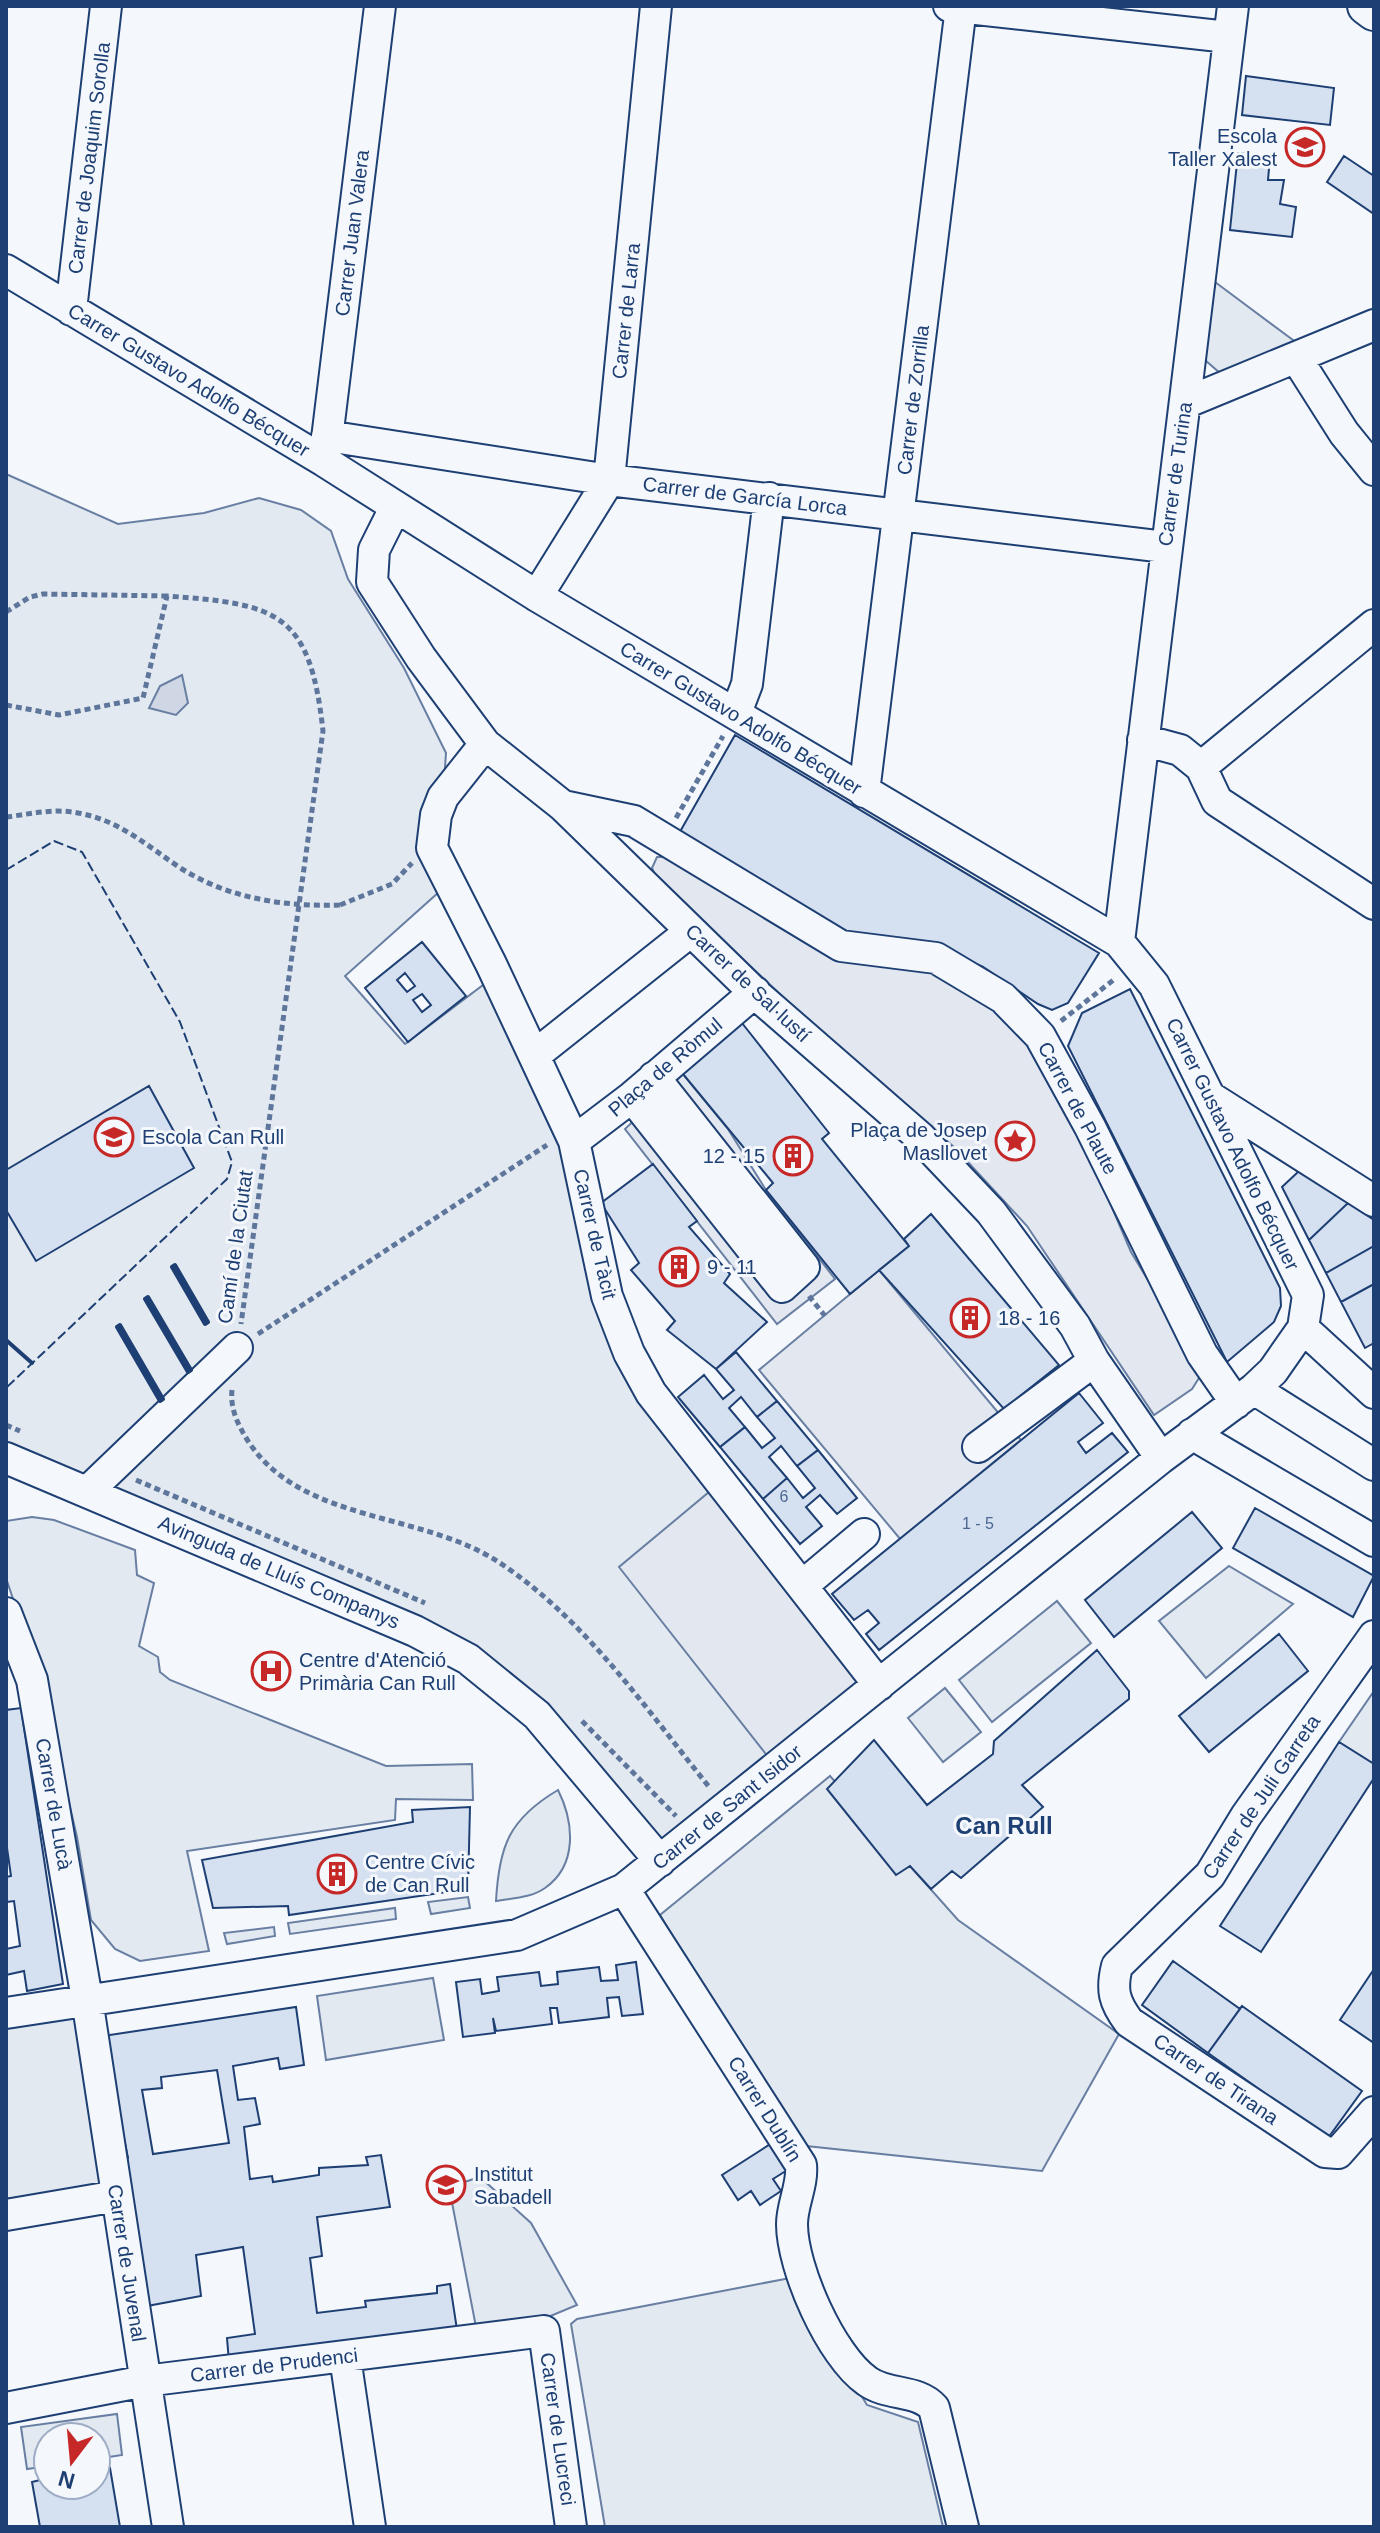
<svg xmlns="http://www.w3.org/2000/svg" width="1380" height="2533" font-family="Arial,sans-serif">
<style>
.green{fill:#e3e9f0;stroke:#687fa3;stroke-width:2}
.parking{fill:#e3e8f0;stroke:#687fa3;stroke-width:2}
.water{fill:#cfd7e4;stroke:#687fa3;stroke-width:2}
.building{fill:#d5e0f0;stroke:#1d3f73;stroke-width:2;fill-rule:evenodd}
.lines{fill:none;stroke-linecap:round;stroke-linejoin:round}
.minor-casing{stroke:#1d3f73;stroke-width:34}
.major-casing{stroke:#1d3f73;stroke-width:40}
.path{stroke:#5e769c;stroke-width:5;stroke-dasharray:6 4;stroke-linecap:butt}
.minor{stroke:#f4f7fb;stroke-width:30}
.major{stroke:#f4f7fb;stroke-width:36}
.fence{stroke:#1d3f73;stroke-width:2;stroke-dasharray:10 4;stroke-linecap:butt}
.wall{stroke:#1d3f73;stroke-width:4}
.labels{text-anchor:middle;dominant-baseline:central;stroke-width:6;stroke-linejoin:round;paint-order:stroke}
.number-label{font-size:16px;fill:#4b6792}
.poi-label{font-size:20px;fill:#1d3f73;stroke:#f4f7fb;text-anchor:start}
.street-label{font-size:20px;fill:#1d3f73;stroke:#f4f7fb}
.quarter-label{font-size:24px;font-weight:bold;fill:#1d3f73;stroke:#f4f7fb}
</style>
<rect width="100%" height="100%" fill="#f4f7fb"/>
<!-- green -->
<path class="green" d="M 1215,282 L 1297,343 L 1220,373 L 1205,360 Z
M 6,474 L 118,524 L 204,513 L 259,498 L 301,510 L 331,531 L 348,579 L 404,668 L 446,753 L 443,797 L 449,883 L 345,976 L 405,1044 L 487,982 L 535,1055 L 607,1296 L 721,1482 L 776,1767 L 660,1861 L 468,1659 L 6,1458 Z
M 32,1517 L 54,1520 L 135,1550 L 137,1575 L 154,1583 L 139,1646 L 158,1657 L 160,1672 L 170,1680 L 386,1766 L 472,1764 L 473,1800 L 396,1799 L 395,1820 L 187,1851 L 209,1951 L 140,1961 L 115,1949 L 91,1920 L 77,1837 L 40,1679 L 6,1578 L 6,1521 Z
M 1229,1566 L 1293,1604 L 1206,1678 L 1159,1621 Z
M 1057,1601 L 1091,1643 L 992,1722 L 959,1680 Z
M 945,1688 L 981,1732 L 943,1762 L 908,1718 Z
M 1374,1691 L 1374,1764 L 1339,1742 Z
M 830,1776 L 958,1920 L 1119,2034 L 1042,2171 L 797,2145 L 660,1915 Z
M 558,1790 C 574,1822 578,1865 545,1888 C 531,1898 512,1898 496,1901 C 499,1846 509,1819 558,1790 Z
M 468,1897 L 470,1908 L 431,1914 L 428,1902 Z
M 395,1908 L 396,1919 L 290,1934 L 288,1923 Z
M 274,1927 L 275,1936 L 227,1944 L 224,1933 Z
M 433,1978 L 444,2040 L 326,2060 L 317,1996 Z
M 76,2015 L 106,2185 L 6,2199 L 6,2025 Z
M 480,2177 L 531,2223 L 577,2305 L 536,2322 L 476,2327 L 449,2187 Z
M 790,2278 L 867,2405 L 918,2422 L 943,2527 L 605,2527 L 571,2324 L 577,2319 Z
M 117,2414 L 122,2455 L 96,2459 L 96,2437 L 48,2437 L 48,2466 L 27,2469 L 21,2427 Z"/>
<!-- parking -->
<path class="parking" d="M 657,857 L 667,857 L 927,967 L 990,1003 L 1034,1051 L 1081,1135 L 1131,1252 L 1199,1365 L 1199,1378 L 1192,1389 L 1154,1415 L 1027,1226 L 954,1147 L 812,1024 L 657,879 L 652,868 Z
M 683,1074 L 728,1129 L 766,1190 L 835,1279 L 777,1324 L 625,1129 Z
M 879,1270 L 1021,1440 L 901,1540 L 759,1370 Z
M 721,1482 L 879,1685 L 776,1767 L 619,1567 Z"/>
<!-- water -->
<path class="water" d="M 182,675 L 188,703 L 176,715 L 149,708 L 160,686 Z"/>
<!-- building -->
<path class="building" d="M 1246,76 L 1334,88 L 1330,125 L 1242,115 Z
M 1238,153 L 1270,157 L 1268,180 L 1284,180 L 1280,204 L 1296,207 L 1292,237 L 1230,230 Z
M 1344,156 L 1374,176 L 1374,214 L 1327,182 Z
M 735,735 L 1099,953 L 1068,1003 L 1052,1010 L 1038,1004 L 983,967 L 942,949 L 835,934 L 677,837 Z
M 422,942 L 466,996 L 408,1042 L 365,988 ZM 405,973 L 415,986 L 407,992 L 397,980 ZM 422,994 L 431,1005 L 422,1012 L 413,1000 Z
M 1130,989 L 1280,1288 L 1281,1306 L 1274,1322 L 1227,1362 L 1068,1046 L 1082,1013 Z
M 742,1023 L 829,1133 L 822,1139 L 909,1246 L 850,1294 L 766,1190 L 773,1183 L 683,1074 Z
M 149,1086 L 194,1168 L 36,1261 L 6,1210 L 6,1170 Z
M 653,1164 L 697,1221 L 689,1227 L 730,1274 L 724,1283 L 767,1322 L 716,1369 L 667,1330 L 675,1321 L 631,1270 L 639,1263 L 601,1203 Z
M 1299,1171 L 1348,1203 L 1309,1240 L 1282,1187 Z
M 1348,1203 L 1374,1220 L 1374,1246 L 1326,1273 L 1309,1240 Z
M 931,1214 L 1059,1365 L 1004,1409 L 879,1270 L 909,1246 L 904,1239 Z
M 1374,1246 L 1374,1284 L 1341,1302 L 1326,1273 Z
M 1374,1284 L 1374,1343 L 1365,1348 L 1341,1302 Z
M 736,1352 L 777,1401 L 757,1417 L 741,1397 L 729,1408 L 745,1427 L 720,1447 L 678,1397 L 704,1375 L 723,1399 L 734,1390 L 716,1369 Z
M 1079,1393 L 1103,1423 L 1078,1442 L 1086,1453 L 1112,1433 L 1128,1452 L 879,1650 L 866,1634 L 879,1623 L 868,1610 L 854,1620 L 832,1594 Z
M 777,1401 L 818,1450 L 797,1466 L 781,1446 L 769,1457 L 787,1478 L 763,1499 L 720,1447 L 745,1427 L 762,1448 L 775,1438 L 757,1417 Z
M 818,1450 L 857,1498 L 837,1514 L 820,1495 L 806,1507 L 822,1526 L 800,1544 L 763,1499 L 787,1478 L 803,1498 L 815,1488 L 797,1466 Z
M 1255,1508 L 1374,1576 L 1353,1617 L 1233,1548 Z
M 1192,1512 L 1222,1548 L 1114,1637 L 1085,1600 Z
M 1279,1634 L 1308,1671 L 1209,1752 L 1179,1716 Z
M 1097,1650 L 1129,1691 L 1129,1699 L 1022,1785 L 1043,1807 L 961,1878 L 952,1871 L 931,1889 L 910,1866 L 896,1875 L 827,1789 L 874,1740 L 927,1805 L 993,1754 L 994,1741 Z
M 21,1708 L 63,1984 L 27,1991 L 24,1971 L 6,1975 L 6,1949 L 20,1946 L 14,1901 L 6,1902 L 6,1877 L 11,1876 L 6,1841 L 6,1710 Z
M 1339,1742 L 1374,1764 L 1374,1778 L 1261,1952 L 1220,1926 Z
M 470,1807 L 468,1889 L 289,1915 L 288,1906 L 213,1908 L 202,1860 L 413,1822 L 412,1810 Z
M 1173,1961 L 1240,2009 L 1208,2053 L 1142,2005 Z
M 636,1962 L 643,2014 L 622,2016 L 619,1997 L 607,1998 L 609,2017 L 559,2023 L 557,2008 L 550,2008 L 552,2024 L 496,2031 L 493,2018 L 495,2033 L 463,2037 L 456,1982 L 480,1979 L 482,1994 L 499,1991 L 497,1977 L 539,1972 L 541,1986 L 558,1984 L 557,1972 L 599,1967 L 601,1981 L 618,1980 L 616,1965 Z
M 1374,1969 L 1374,2043 L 1340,2020 Z
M 1242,2006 L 1362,2091 L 1328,2138 L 1208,2053 Z
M 296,2007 L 304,2065 L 280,2069 L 278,2058 L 233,2066 L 238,2100 L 255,2098 L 260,2124 L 244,2127 L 250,2179 L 272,2176 L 273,2182 L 319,2175 L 319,2168 L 368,2165 L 366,2157 L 381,2155 L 390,2207 L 317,2217 L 322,2256 L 310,2258 L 317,2313 L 366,2307 L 365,2301 L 437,2293 L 437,2286 L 450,2284 L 458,2336 L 229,2362 L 227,2338 L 255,2334 L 243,2247 L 196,2255 L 201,2296 L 147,2306 L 124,2159 L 128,2158 L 103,2036 ZM 217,2070 L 229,2143 L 153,2154 L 142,2090 L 162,2088 L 161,2077 Z
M 772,2143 L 789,2169 L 773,2179 L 781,2191 L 760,2205 L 751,2191 L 738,2200 L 722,2175 Z
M 110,2468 L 120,2527 L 40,2527 L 32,2482 L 48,2478 L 48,2485 L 96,2485 L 96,2471 Z"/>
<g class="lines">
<defs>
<path id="minor" d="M 949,6 L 1228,37
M 6,270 L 324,461 L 537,596 L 1119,942 L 1154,985 L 1308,1295 L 1303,1328 L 1273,1371 L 1254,1389 L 1161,1458 L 624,1889 L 517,1935 L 6,2013
M 71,310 L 106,6
M 1297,359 L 1344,433 L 1374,470
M 1185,403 L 1374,325
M 327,436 L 609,480 L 1165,547
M 325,455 L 380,6
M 395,508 L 374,550 L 372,582 L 421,658 L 485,744 L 563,806 L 758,996 L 920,1137 L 991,1212 L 1075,1326 L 1094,1361 L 1161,1458
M 537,596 L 609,480 L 656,6
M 736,713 L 747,684 L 769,498
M 1143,740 L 1180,750 L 1201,767 L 1217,801 L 1374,904
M 485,744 L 443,797 L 436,815 L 432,848 L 491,964 L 574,1141 L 607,1296 L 629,1353 L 651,1393 L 879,1685
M 1201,767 L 1374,625
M 864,792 L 961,7
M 563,806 L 634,821 L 841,946 L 936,958 L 1003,998 L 1040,1036 L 1090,1127 L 1202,1354 L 1236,1403
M 1119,942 L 1233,6
M 535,1055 L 691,931
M 632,1097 L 782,1287 L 804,1267 L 654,1077
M 1210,1097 L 1374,1201
M 574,1141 L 632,1097 L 755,992
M 1303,1328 L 1374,1393
M 1254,1389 L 1374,1465
M 1192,1434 L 1374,1541
M 978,1447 L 1094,1361
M 6,1458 L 415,1631 L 468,1659 L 537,1715 L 660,1861
M 87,1492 L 237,1348
M 802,1586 L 864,1534
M 6,1613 L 32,1680 L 87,1999 L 168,2527
M 1374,1636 L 1246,1816 L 1210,1875 L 1117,1966 C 1111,1990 1114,2002 1129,2022 L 1325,2152 L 1338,2153 L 1374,2112
M 624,1889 L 801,2165 C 803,2185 792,2204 792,2224 C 792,2268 831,2356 867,2381 C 887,2396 918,2389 934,2408 L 963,2527
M 6,2215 L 117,2196
M 345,2357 L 370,2527
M 6,2408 L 145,2381 L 544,2331 L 571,2527"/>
<path id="major" d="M 1366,6 L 1374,12"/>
</defs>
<!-- minor casing -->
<use href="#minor" class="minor-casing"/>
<!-- major casing -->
<use href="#major" class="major-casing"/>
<!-- path -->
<path class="path" d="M 6,612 L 30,597 L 43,594 L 167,596
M 6,705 L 59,715 L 143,698 L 167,596 C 278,604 310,612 323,731 L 241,1324
M 6,817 C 31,814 53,808 78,813 C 119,820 146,845 179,867 C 228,899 285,907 343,905
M 676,818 L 723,736
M 340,905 L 392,884 L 412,863
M 1061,1021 L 1116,978
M 809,1296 L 825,1316
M 258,1334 L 547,1145
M 232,1390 C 230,1409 238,1425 248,1441 C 302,1524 422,1511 500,1563 C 586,1620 646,1709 710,1788
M 6,1425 L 20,1431
M 136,1480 L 425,1603
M 582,1721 L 676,1816"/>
<!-- minor -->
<use href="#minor" class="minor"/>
<!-- major -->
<use href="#major" class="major"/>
<!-- fence -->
<path class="fence" d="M 6,870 L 54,841 L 82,852 L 180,1022 L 232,1162 L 227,1179 L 6,1388"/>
<!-- wall -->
<path class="wall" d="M 175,1265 L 208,1322 L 205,1324 L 172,1267 Z
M 148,1297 L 191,1370 L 188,1372 L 145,1299 Z
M 120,1325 L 163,1399 L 160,1401 L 117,1327 Z
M 6,1340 L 32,1363"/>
</g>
<!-- icons -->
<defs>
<symbol id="school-ring" viewBox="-11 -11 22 22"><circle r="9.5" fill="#f4f7fb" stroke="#c62828" stroke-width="1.5"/><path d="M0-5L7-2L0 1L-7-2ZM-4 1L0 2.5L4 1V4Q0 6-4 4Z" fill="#c62828"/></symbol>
<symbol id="sight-ring" viewBox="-11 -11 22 22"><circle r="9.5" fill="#f4f7fb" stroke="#c62828" stroke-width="1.5"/><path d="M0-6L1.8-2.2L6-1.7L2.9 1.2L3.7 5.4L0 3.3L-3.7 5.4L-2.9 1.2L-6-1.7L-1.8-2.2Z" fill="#c62828"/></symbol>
<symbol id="building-ring" viewBox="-11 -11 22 22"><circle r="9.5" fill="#f4f7fb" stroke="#c62828" stroke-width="1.5"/><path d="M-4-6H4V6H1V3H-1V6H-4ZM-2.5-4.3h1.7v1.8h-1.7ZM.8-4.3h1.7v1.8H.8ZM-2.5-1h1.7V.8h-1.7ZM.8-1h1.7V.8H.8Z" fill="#c62828"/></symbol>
<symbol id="hospital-ring" viewBox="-11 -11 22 22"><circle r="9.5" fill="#f4f7fb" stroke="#c62828" stroke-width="1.5"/><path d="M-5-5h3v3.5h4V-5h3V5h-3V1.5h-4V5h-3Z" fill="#c62828"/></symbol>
</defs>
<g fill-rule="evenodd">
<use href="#school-ring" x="1283" y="125" width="44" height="44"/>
<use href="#school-ring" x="92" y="1115" width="44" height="44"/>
<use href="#sight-ring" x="993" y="1119" width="44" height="44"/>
<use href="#building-ring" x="771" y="1134" width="44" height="44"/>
<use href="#building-ring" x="657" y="1245" width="44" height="44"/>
<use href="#building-ring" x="948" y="1296" width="44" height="44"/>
<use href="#hospital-ring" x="249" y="1649" width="44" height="44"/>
<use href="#building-ring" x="315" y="1852" width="44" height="44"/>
<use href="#school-ring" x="424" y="2163" width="44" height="44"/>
</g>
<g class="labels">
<!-- number labels -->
<g class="number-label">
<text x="784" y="1496">6</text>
<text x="978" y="1523">1 - 5</text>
</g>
<!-- poi labels -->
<g class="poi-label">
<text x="1277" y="136" text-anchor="end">Escola<tspan x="1277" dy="23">Taller Xalest</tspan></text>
<text x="987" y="1130" text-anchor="end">Plaça de Josep<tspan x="987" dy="23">Masllovet</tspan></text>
<text x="142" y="1137">Escola Can Rull</text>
<text x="765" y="1156" text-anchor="end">12 - 15</text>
<text x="707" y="1267">9 - 11</text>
<text x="998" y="1318">18 - 16</text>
<text x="299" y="1660">Centre d'Atenció<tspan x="299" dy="23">Primària Can Rull</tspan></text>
<text x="365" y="1862">Centre Cívic<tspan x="365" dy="23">de Can Rull</tspan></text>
<text x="474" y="2174">Institut<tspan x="474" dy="23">Sabadell</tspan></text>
</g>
<!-- street labels -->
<g class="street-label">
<text transform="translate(89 158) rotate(-83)">Carrer de Joaquim Sorolla</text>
<text transform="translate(352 233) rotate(-83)">Carrer Juan Valera</text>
<text transform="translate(626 311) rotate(-84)">Carrer de Larra</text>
<text transform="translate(189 380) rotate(31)">Carrer Gustavo Adolfo Bécquer</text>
<text transform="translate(913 400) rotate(-83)">Carrer de Zorrilla</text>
<text transform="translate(1175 474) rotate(-82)">Carrer de Turina</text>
<text transform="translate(745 496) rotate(7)">Carrer de García Lorca</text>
<text transform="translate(741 718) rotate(31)">Carrer Gustavo Adolfo Bécquer</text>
<text transform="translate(748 983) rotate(43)">Carrer de Sal·lustí</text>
<text transform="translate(665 1067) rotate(-40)">Plaça de Ròmul</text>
<text transform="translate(1078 1108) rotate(62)">Carrer de Plaute</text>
<text transform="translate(1233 1144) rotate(64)">Carrer Gustavo Adolfo Bécquer</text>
<text transform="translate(595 1234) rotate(77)">Carrer de Tàcit</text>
<text transform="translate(235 1247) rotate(-82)">Camí de la Ciutat</text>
<text transform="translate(279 1572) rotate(23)">Avinguda de Lluís Companys</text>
<text transform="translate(1261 1797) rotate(-56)">Carrer de Juli Garreta</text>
<text transform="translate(54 1804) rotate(80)">Carrer de Lucà</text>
<text transform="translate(727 1807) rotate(-39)">Carrer de Sant Isidor</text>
<text transform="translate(1216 2079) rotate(34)">Carrer de Tirana</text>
<text transform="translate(765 2109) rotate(58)">Carrer Dublín</text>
<text transform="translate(127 2263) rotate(81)">Carrer de Juvenal</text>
<text transform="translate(274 2365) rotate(-7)">Carrer de Prudenci</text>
<text transform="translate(558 2429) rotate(82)">Carrer de Lucreci</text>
</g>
<!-- quarter labels -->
<g class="quarter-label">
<text x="1004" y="1825">Can Rull</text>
</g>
</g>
<!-- border -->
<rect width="1380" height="2533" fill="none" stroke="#1d3f73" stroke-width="16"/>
<!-- north arrow -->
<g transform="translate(72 2461) rotate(196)"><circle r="38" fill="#f4f7fb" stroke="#9eadc5" stroke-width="2"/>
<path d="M0-6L14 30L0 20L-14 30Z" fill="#c62828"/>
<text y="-12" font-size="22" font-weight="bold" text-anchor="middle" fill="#1d3f73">N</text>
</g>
</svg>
